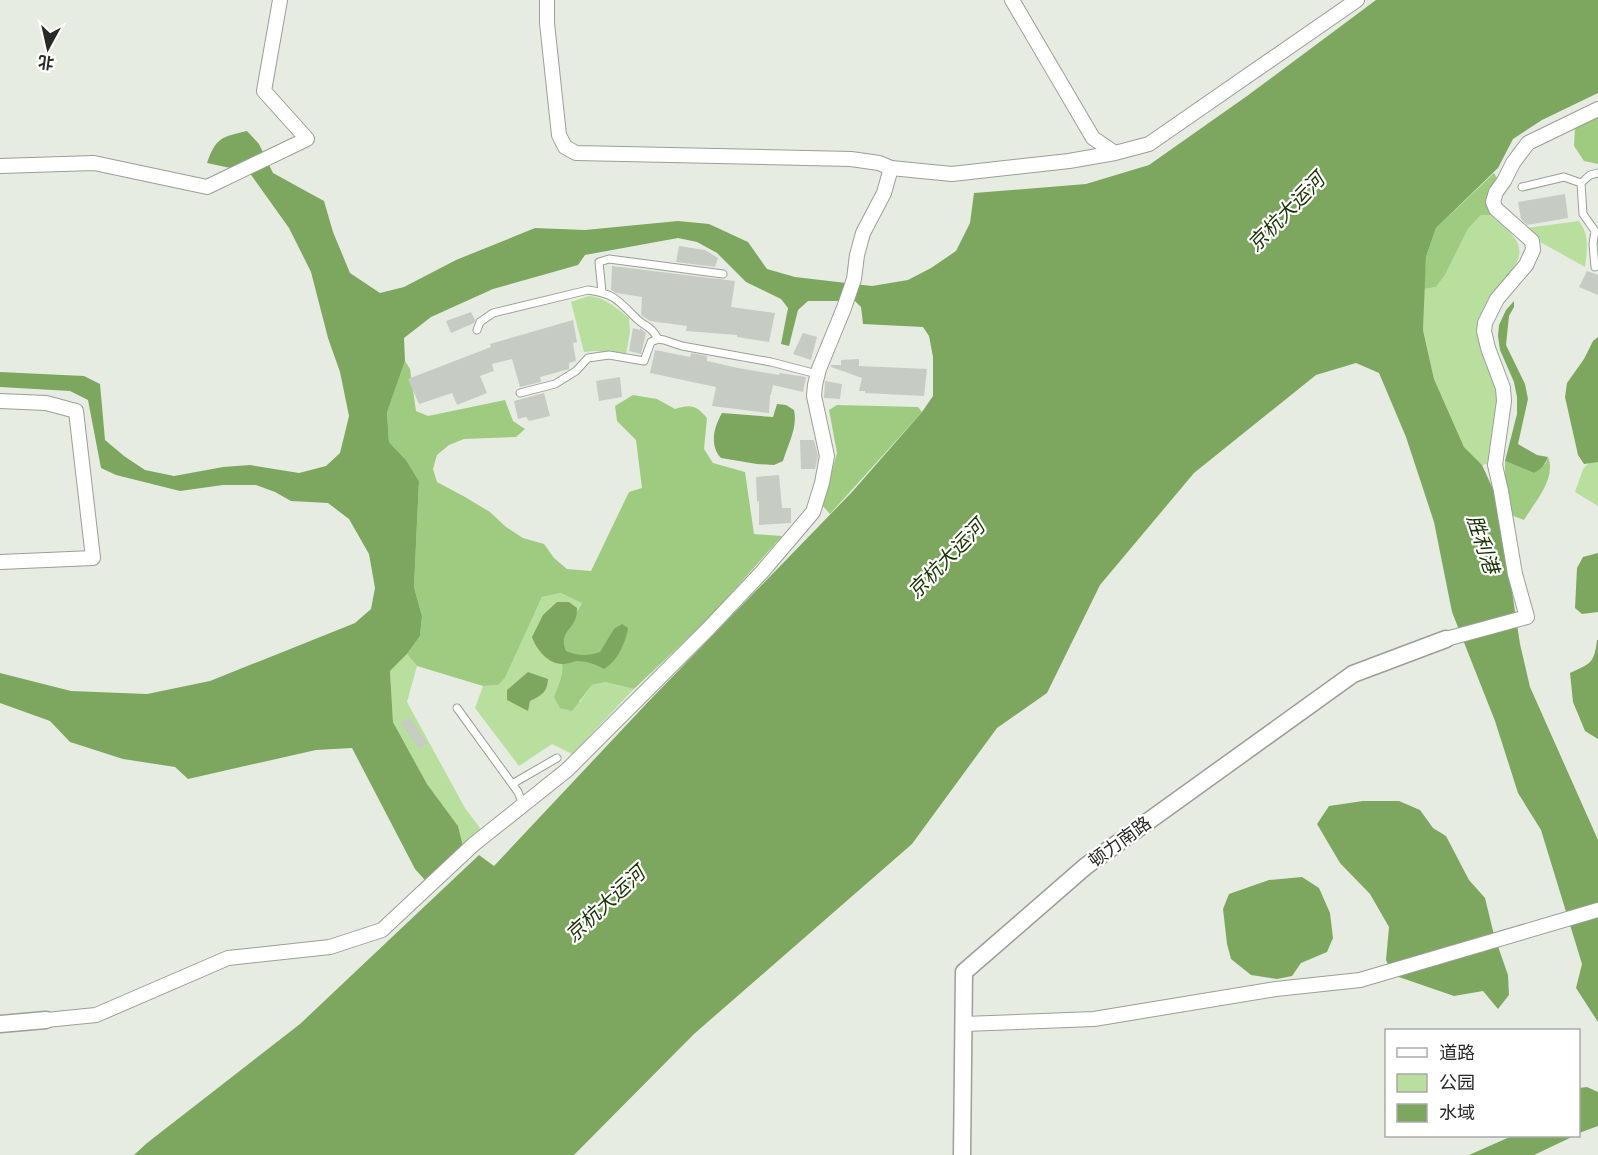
<svg xmlns="http://www.w3.org/2000/svg" width="1598" height="1155" font-family="Cabin,'Noto Sans SC',sans-serif">
<style>
.green{fill:#b9df9f}
.forest{fill:#9fcb80}
.water{fill:#7da75e}
.building{fill:#c6cbc3}
.lines{fill:none;stroke-linecap:round;stroke-linejoin:round}
.service-casing{stroke:#9a9f97;stroke-width:9}
.minor-casing{stroke:#9a9f97;stroke-width:16}
.tertiary-casing{stroke:#9a9f97;stroke-width:19}
.service{stroke:#fff;stroke-width:7}
.minor{stroke:#fff;stroke-width:14}
.tertiary{stroke:#fff;stroke-width:16}
.labels{text-anchor:middle;dominant-baseline:central;stroke-width:4.5;stroke-linejoin:round;paint-order:stroke}
.street-label{font-size:18px;fill:#282a27;stroke:#fff}
.water-label{font-size:20px;font-style:italic;fill:#193300;stroke:#fff}
</style>
<rect width="100%" height="100%" fill="#e7ece3"/>
<!-- green -->
<path class="green" d="M 1481,215 L 1491,215 C 1506,230 1528,241 1516,264 L 1484,308 L 1478,320 L 1478,336 L 1497,393 L 1498,405 L 1487,464 L 1482,465 L 1464,447 L 1434,379 L 1423,330 L 1424,289 L 1436,287 L 1445,275 L 1468,229 Z
M 1579,221 C 1590,236 1587,249 1585,267 L 1542,243 L 1526,228 Z
M 589,296 C 605,297 616,308 629,318 L 630,332 L 626,354 L 595,351 L 584,352 L 571,302 Z
M 1598,453 L 1598,506 L 1575,492 L 1583,469 Z
M 561,593 L 582,602 L 555,646 C 568,665 561,677 554,697 L 580,702 L 592,685 L 605,682 L 634,689 L 572,754 L 552,744 L 519,766 L 475,708 L 483,686 L 498,685 L 505,678 L 542,597 Z
M 407,654 L 417,666 L 407,702 L 465,808 L 480,828 L 466,858 L 458,826 L 427,784 L 393,722 L 390,671 Z"/>
<!-- forest -->
<path class="forest" d="M 1598,117 L 1598,164 L 1584,161 L 1574,146 L 1575,127 Z
M 1494,173 L 1497,178 L 1487,205 L 1491,215 L 1481,215 L 1468,229 L 1445,275 L 1436,287 L 1424,289 L 1426,257 L 1436,228 Z
M 405,361 L 410,369 L 416,411 L 428,416 L 505,400 L 513,421 L 525,429 L 516,437 L 464,439 L 449,445 L 437,455 L 433,469 L 437,482 L 465,497 L 490,512 L 506,527 L 523,538 L 544,544 L 554,558 L 567,569 L 591,571 L 629,492 L 642,488 L 636,440 L 617,421 L 615,406 L 633,395 L 657,399 L 675,409 C 691,404 696,405 707,418 L 704,449 L 713,463 L 745,472 L 754,534 L 782,536 L 713,614 L 634,689 L 605,682 L 592,685 L 572,711 L 560,708 L 554,697 C 561,677 568,666 555,647 L 582,603 L 561,593 L 542,597 L 505,678 L 498,685 L 483,686 L 417,666 L 407,654 L 420,636 L 422,616 L 414,587 L 419,481 L 406,460 L 389,442 L 387,411 Z
M 837,405 L 918,407 L 922,412 L 830,514 L 822,505 L 837,453 L 829,410 Z
M 1548,457 C 1557,478 1534,503 1524,520 L 1511,515 L 1505,483 L 1505,461 L 1534,473 L 1546,463 Z"/>
<!-- water -->
<path class="water" d="M 1376,0 L 1598,0 L 1598,93 L 1542,120 L 1513,139 L 1498,168 L 1436,228 L 1426,257 L 1423,330 L 1434,379 L 1464,447 L 1482,465 L 1498,500 L 1520,644 L 1530,687 L 1598,840 L 1598,1022 L 1576,988 L 1582,964 L 1541,830 L 1518,793 L 1495,721 L 1452,612 L 1434,522 L 1406,437 L 1379,373 L 1356,363 L 1316,375 L 1194,473 L 1100,585 L 1047,693 L 997,728 L 912,844 L 694,1034 L 574,1155 L 134,1155 L 147,1143 L 300,1024 L 479,855 L 494,866 L 648,702 L 852,492 L 922,412 L 933,396 L 933,357 L 929,336 L 923,327 L 863,324 L 861,307 L 855,301 L 808,301 L 798,310 L 789,346 L 781,344 L 788,308 L 781,299 L 746,282 L 717,253 L 697,242 L 678,238 L 585,255 L 578,265 L 493,289 L 431,317 L 404,338 L 405,361 L 387,412 L 389,442 L 406,460 L 419,481 L 414,587 L 422,616 L 420,636 L 407,654 L 390,671 L 393,722 L 427,784 L 458,826 L 466,858 L 433,889 L 415,869 L 352,748 L 316,750 L 188,779 L 175,767 L 123,759 L 70,742 L 50,721 L 0,703 L 0,673 L 71,691 L 147,694 L 210,681 L 355,623 L 371,609 L 375,588 L 369,554 L 349,519 L 328,503 L 291,501 L 275,492 L 256,485 L 223,485 L 180,491 L 116,475 L 101,468 L 88,400 L 70,391 L 0,387 L 0,372 L 84,376 L 100,384 L 105,440 L 124,456 L 145,470 L 174,476 L 223,467 L 250,465 L 299,473 L 326,466 L 340,453 L 349,416 L 340,372 L 328,338 L 311,272 L 289,228 L 249,172 L 207,163 C 216,137 222,137 247,131 L 259,144 L 273,173 L 324,201 L 333,232 L 350,273 L 380,293 L 404,287 L 456,260 L 535,228 L 585,230 L 678,221 L 709,224 L 748,242 L 767,269 L 795,277 L 872,286 L 908,280 L 931,268 L 956,251 L 970,223 L 974,193 L 1086,184 L 1149,165 L 1247,96 Z
M 1514,301 L 1514,307 L 1509,316 L 1506,345 L 1525,384 L 1528,399 L 1518,444 L 1537,455 L 1548,457 C 1545,465 1541,469 1534,473 L 1505,461 L 1517,414 L 1517,397 L 1514,382 L 1500,350 L 1498,336 L 1499,325 L 1506,310 Z
M 1598,337 L 1598,462 L 1584,464 L 1578,455 L 1565,397 L 1567,383 L 1584,359 L 1593,341 Z
M 777,404 L 786,405 L 794,410 C 798,427 788,444 783,461 L 774,465 L 757,464 L 721,458 C 709,445 714,427 722,413 L 773,417 Z
M 1598,553 L 1598,612 L 1582,614 L 1575,608 L 1577,568 L 1583,557 Z
M 557,602 L 569,602 L 577,608 C 578,630 557,630 566,651 C 578,656 588,656 600,652 L 614,629 L 622,624 L 628,628 C 626,642 617,662 604,669 C 596,664 586,661 576,661 C 572,662 567,664 562,664 C 548,664 536,649 532,637 L 543,615 Z
M 1597,640 L 1598,640 L 1598,739 L 1585,731 L 1573,702 L 1570,673 C 1591,663 1594,664 1597,640 Z
M 528,672 L 548,679 C 547,693 542,695 530,701 L 528,711 L 507,700 L 507,690 Z
M 1363,801 L 1399,801 L 1420,810 L 1433,828 L 1446,836 L 1469,880 L 1485,898 L 1494,935 L 1508,975 L 1509,995 L 1498,1009 L 1483,991 L 1454,996 L 1393,975 L 1386,960 L 1389,927 L 1370,894 L 1340,863 L 1317,824 L 1329,806 Z
M 1302,877 L 1319,888 L 1330,913 L 1333,938 L 1327,952 L 1301,963 L 1292,976 L 1277,979 L 1251,975 L 1231,959 L 1227,944 L 1223,909 L 1229,894 L 1269,880 Z
M 1587,1087 L 1598,1092 L 1598,1126 L 1579,1133 L 1579,1088 Z
M 1512,1136 L 1574,1136 L 1534,1155 L 1469,1155 Z"/>
<!-- building -->
<path class="building" d="M 1565,194 L 1568,218 L 1527,225 L 1521,219 L 1518,202 Z
M 679,246 L 705,250 L 718,258 L 715,267 L 676,262 Z
M 612,266 L 735,281 L 731,307 L 775,313 L 769,342 L 737,337 L 737,335 L 686,331 L 687,326 L 650,321 L 641,315 L 642,297 L 616,293 L 611,290 Z
M 1587,271 L 1598,275 L 1598,295 L 1579,287 Z
M 471,312 L 475,320 L 474,323 L 451,333 L 446,321 Z
M 573,320 L 577,342 L 573,343 L 576,361 L 569,363 L 569,369 L 540,377 L 541,382 L 520,387 L 512,359 L 492,364 L 494,371 L 480,376 L 487,393 L 457,405 L 452,393 L 419,404 L 408,379 L 491,347 L 490,344 Z
M 633,328 L 640,330 L 640,328 L 646,333 L 641,354 L 629,351 Z
M 803,333 L 817,337 L 811,360 L 793,354 Z
M 655,350 L 690,357 L 691,353 L 707,356 L 707,361 L 738,368 L 779,375 L 780,373 L 806,377 L 803,392 L 773,385 L 771,395 L 770,395 L 769,413 L 712,406 L 716,387 L 650,373 Z
M 859,359 L 859,366 L 927,369 L 924,396 L 865,393 L 865,391 L 859,391 L 862,378 L 831,367 L 831,365 L 841,365 L 841,360 Z
M 620,377 L 622,397 L 599,401 L 596,381 Z
M 825,381 L 842,384 L 840,399 L 824,398 Z
M 544,393 L 550,416 L 529,421 L 526,417 L 518,419 L 514,401 Z
M 800,440 L 814,440 L 818,456 L 815,469 L 801,469 Z
M 779,475 L 782,508 L 791,508 L 791,523 L 759,525 L 759,501 L 757,502 L 756,477 Z
M 409,717 L 427,743 L 419,749 L 401,723 Z"/>
<g class="lines">
<defs>
<path id="service" d="M 1522,187 L 1564,177 L 1581,183
M 1595,267 L 1593,244 L 1595,231 L 1583,214 L 1581,183 L 1590,175 L 1598,173
M 602,292 L 599,262 L 609,259 L 723,274
M 477,330 L 480,322 L 493,313 L 588,290 C 616,294 618,301 637,319 C 647,328 651,326 658,339
M 520,393 L 555,384 L 576,371 L 588,358 L 609,355 L 644,361 L 651,342 L 658,339 L 664,340 L 682,346 L 771,362 L 817,374
M 457,708 L 518,792 L 523,805
M 512,784 L 557,758"/>
<path id="minor" d="M 547,0 L 547,23 L 559,135 L 565,147 L 576,153 L 851,159 L 879,163 L 891,168 L 952,174 L 1069,161 L 1115,153 L 1149,144 L 1357,0
M 1012,0 L 1093,138 L 1115,153
M 0,166 L 94,163 L 207,187 L 307,139 L 264,91 L 280,0
M 0,401 L 46,403 L 76,411 L 93,558 L 0,562
M 1446,639 L 1527,617 L 1515,574 L 1501,491 L 1495,465 L 1504,401 L 1503,388 L 1488,348 L 1484,331 L 1485,323 L 1497,299 L 1526,265 L 1533,250 L 1532,241 L 1496,209 L 1493,202 L 1496,192 L 1504,181 L 1513,163 L 1528,143 L 1598,109
M 46,1020 L 96,1015 L 228,958 L 330,947 L 382,930 L 474,844 L 567,770 L 709,628 L 762,572 L 813,512 L 822,483 L 827,456 L 814,396 L 815,385 L 819,369 L 844,308 L 854,279 L 857,255 L 863,233 L 884,193 L 891,168
M 964,1024 L 1094,1019 L 1276,989 L 1360,980 L 1598,910"/>
<path id="tertiary" d="M 0,1024 L 46,1020
M 962,1155 L 964,972 L 1086,866 L 1353,674 L 1446,639"/>
</defs>
<!-- service casing -->
<use href="#service" class="service-casing"/>
<!-- minor casing -->
<use href="#minor" class="minor-casing"/>
<!-- tertiary casing -->
<use href="#tertiary" class="tertiary-casing"/>
<!-- service -->
<use href="#service" class="service"/>
<!-- minor -->
<use href="#minor" class="minor"/>
<!-- tertiary -->
<use href="#tertiary" class="tertiary"/>
</g>
<g class="labels">
<!-- street labels -->
<g class="street-label">
<text transform="translate(1120 842) rotate(-36)">顿力南路</text>
</g>
<!-- water labels -->
<g class="water-label">
<text transform="translate(1286 212) rotate(-46)">京杭大运河</text>
<text transform="translate(1483 544) rotate(72)">胜利港</text>
<text transform="translate(946 559) rotate(-46)">京杭大运河</text>
<text transform="translate(605 904) rotate(-43)">京杭大运河</text>
</g>
</g>
<!-- legend -->
<rect x="1385" y="1029" width="195" height="108" fill="#ffffff" stroke="#a9aaa9" stroke-width="1.5"/>
<rect x="1397" y="1048" width="30" height="9" fill="#ffffff" stroke="#a9aaa9" stroke-width="1.5"/>
<text x="1439" y="1059" font-size="18" fill="#282a27">道路</text>
<rect x="1397" y="1074" width="30" height="18" fill="#b9df9f" stroke="#a9aaa9" stroke-width="1.5"/>
<text x="1439" y="1089" font-size="18" fill="#282a27">公园</text>
<rect x="1397" y="1104" width="30" height="18" fill="#7da75e" stroke="#a9aaa9" stroke-width="1.5"/>
<text x="1439" y="1119" font-size="18" fill="#282a27">水域</text>
<!-- north arrow -->
<g transform="translate(48 48) rotate(188)" stroke="#ffffff" stroke-width="4.5" paint-order="stroke">
<path d="M0-4.5L10 22L0 15L-10 22Z" fill="#282a27"/>
<text y="-9" font-size="16" font-weight="bold" text-anchor="middle" fill="#282a27">北</text>
</g>
</svg>
